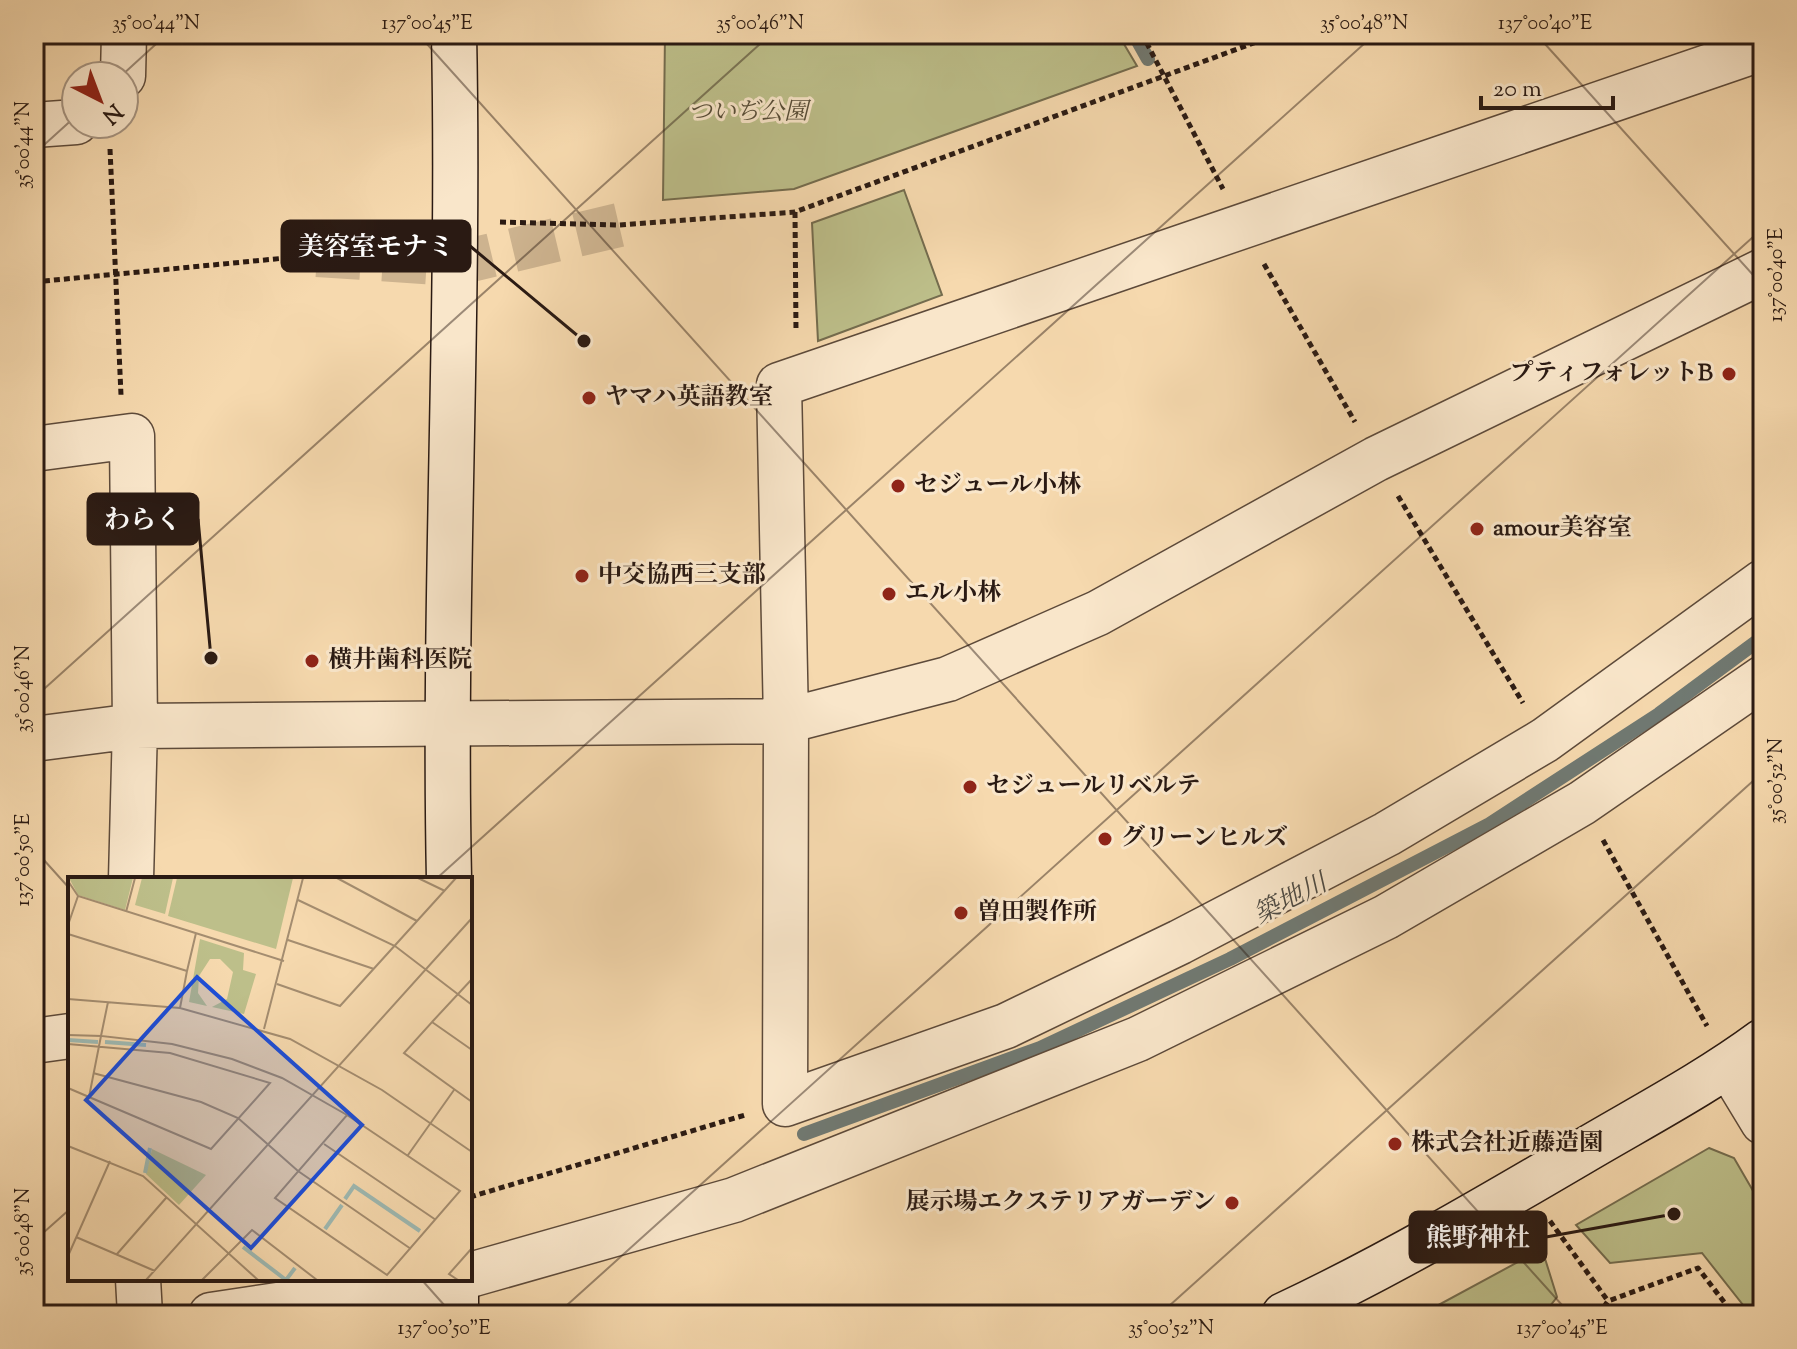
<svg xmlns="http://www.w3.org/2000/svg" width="1797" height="1349" font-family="'Sorts Mill Goudy','Noto Serif JP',serif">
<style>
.green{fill:#bdbf8a;stroke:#746c4e;stroke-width:2}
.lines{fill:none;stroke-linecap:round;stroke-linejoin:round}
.stream{stroke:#707972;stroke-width:14}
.street-tunnel{stroke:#cdb38f;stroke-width:44;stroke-dasharray:44 22;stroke-linecap:butt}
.street-casing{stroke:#5d4a3a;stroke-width:47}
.secondary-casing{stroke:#2a1a13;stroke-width:47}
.path{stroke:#2a1a13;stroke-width:5;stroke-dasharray:6 4;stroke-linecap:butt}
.street{stroke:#f9e6ca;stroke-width:44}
.secondary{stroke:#f9e6ca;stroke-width:44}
.ticks{fill:none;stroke:#2a1a13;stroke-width:2;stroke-opacity:0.45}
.poi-dot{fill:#8f2418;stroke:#f9e6ca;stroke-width:3}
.labels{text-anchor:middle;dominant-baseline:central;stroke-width:6;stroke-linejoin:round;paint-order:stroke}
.park-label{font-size:24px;font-style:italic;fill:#564c37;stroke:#f9e6ca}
.poi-label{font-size:24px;font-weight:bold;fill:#2a1a13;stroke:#f9e6ca;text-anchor:start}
.water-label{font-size:26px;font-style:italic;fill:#4d4a43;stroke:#f9e6ca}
.inset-river{fill:none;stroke:#9eb9b2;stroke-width:4}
.inset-road{fill:none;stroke:#a48d70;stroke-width:2}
.view{fill:#1d4ed8;fill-opacity:0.15;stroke:#1d4ed8;stroke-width:4}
.inset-edge{fill:none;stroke:#2a1a13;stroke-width:4}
.leader{fill:none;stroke:#2a1a13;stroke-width:3}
.callout-dot{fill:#2a1a13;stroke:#f9e6ca;stroke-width:3}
.callout{fill:#2a1a13;stroke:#2a1a13;stroke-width:3}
.callout-label{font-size:26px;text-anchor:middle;font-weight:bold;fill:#fff}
.neatline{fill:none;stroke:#2a1a13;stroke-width:3}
.ticks-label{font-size:20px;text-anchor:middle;fill:#2a1a13}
</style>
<rect width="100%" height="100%" fill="#f6d9ae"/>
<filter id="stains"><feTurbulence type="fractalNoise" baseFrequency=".0025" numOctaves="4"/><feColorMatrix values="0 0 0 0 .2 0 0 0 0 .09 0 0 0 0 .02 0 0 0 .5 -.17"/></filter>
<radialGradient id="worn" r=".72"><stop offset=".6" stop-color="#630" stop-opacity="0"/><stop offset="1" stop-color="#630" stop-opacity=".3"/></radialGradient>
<!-- green -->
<path class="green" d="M 665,34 L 1118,34 L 1137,66 L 794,189 L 663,200 Z
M 904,190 L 942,295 L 818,341 L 812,223 Z
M 1709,1148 L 1734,1158 L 1763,1208 L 1763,1315 L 1751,1315 L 1702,1253 L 1610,1263 L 1576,1225 Z
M 1542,1249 L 1557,1297 L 1543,1315 L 1420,1315 Z"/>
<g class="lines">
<!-- stream -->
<path class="stream" d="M 1134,34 L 1148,59
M 804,1134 L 1040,1048 L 1230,959 L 1488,825 L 1659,714 L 1763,637"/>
<!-- street-tunnel -->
<path class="street-tunnel" d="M 317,255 L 454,264 L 619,225"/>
<defs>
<path id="street" d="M 1763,48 L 779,385 L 786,721 L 785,1104 L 1006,1026 L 1180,942 L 1387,834 L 1545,740 L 1763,582
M 123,76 L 124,34
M 34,125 L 76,122
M 34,449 L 132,436 L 135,726 L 131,879
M 34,739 L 135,726 L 786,721 L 948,679 L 1098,613 L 1376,459 L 1763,271
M 34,1041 L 70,1036
M 1729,1066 L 1763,1122
M 470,1275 L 734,1200 L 1138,1039 L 1386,917 L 1582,803 L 1763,678
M 138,1279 L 140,1315
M 211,1315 L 452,1279"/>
<path id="secondary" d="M 449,879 C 443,597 460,316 454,34
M 456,1315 L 456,1279
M 1284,1315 C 1386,1267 1485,1209 1582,1152 C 1643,1116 1706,1083 1763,1041"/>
</defs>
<!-- street casing -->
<use href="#street" class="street-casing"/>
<!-- secondary casing -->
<use href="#secondary" class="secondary-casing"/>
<!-- path -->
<path class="path" d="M 1142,34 L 1223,189
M 110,149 L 121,395
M 795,212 L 796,331
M 500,222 L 619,225 L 795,212 L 1278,34
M 1264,264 L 1355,422
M 34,282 L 317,255 L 411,232
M 1398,496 L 1523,703
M 1603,840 L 1707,1026
M 470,1197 L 745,1115
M 1550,1221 L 1608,1301
M 1598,1315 L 1608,1301 L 1698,1268 L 1734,1315"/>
<!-- street -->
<use href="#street" class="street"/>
<!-- secondary -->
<use href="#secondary" class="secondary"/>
</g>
<!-- ticks -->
<path class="ticks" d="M 418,34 L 1571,1315M 1536,34 L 1763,286M 121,76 L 167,34M 34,154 L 76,116M 34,698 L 771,34M 34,849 L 70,889M 436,879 L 1375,34M 34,1241 L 70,1209M 421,1279 L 453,1315M 556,1315 L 1763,228M 1159,1315 L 1763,772"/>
<!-- markers -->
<g class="poi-dot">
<circle cx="1729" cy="374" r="8"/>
<circle cx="589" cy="398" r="8"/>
<circle cx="898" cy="486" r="8"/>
<circle cx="1477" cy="529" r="8"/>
<circle cx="582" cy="576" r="8"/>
<circle cx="889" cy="594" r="8"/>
<circle cx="312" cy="661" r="8"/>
<circle cx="970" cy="787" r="8"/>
<circle cx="1105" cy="839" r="8"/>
<circle cx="961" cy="913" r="8"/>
<circle cx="1395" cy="1144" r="8"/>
<circle cx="1232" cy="1203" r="8"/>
</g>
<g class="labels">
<!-- park labels -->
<g class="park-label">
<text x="748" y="113">ついぢ公園</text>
</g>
<!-- poi labels -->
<g class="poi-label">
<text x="1713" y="374" text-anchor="end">プティフォレットB</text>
<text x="605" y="398">ヤマハ英語教室</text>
<text x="914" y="486">セジュール小林</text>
<text x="1493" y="529">amour美容室</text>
<text x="598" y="576">中交協西三支部</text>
<text x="905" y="594">エル小林</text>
<text x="328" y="661">横井歯科医院</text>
<text x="986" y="787">セジュールリベルテ</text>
<text x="1121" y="839">グリーンヒルズ</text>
<text x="977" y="913">曽田製作所</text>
<text x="1411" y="1144">株式会社近藤造園</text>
<text x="1216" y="1203" text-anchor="end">展示場エクステリアガーデン</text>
</g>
<!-- water labels -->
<g class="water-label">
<text transform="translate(1291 900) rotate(-27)">築地川</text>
</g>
</g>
<!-- overview -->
<g transform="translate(68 877)">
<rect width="404" height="404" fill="#f6d9ae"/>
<path d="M 1,1 L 65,1 L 57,33 L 10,18 ZM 74,1 L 105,1 L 97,37 L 67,28 ZM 109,1 L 225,1 L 208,72 L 100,39 ZM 132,62 L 176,76 L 175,93 L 188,97 L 176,137 L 144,130 L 159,122 L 165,95 L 152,82 L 142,82 L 131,99 L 130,116 L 139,129 L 121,125 ZM 84,272 L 138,298 L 111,328 L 78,297 Z" fill="#bdbf8a"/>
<path class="inset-river" d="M 0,163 L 30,165M 37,165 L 78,168M 77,296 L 82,271M 277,322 L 286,309 L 352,354M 257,352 L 274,328M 175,370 L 218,403 L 227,391"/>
<path class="inset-road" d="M 269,1 L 349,44M 350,1 L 377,14M 0,4 L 10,19 L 216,84M 230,23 L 327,69 L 404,128M 58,35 L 67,1M 0,48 L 10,19M 0,57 L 119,94 L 112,131M 220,63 L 306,92M 119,94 L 128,56M 209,107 L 272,129 L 388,1M 0,122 L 112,131 L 222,162 L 314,213 L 404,275M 40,125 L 33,159 L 104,167 L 164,182 L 214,201 L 279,238M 364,145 L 404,102M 196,152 L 235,1M 0,158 L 33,159 L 21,220 L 0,211M 0,167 L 102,176 L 202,206 L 143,272 L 21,220M 404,173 L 364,145 L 336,176 L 404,225M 25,196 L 133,225 L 170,241 L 230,294 L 343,372M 279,238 L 392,314 L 319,398 L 207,321 ZM 256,267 L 368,343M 0,269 L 75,299 L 190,403M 340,278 L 386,213M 8,360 L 87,394M 49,377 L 98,321M 0,379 L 42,284M 78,403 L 404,41M 134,403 L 184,353 L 249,403M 390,403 L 381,397 L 404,371"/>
<path class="view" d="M 129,100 L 294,248 L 183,371 L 18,223 Z"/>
<rect width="404" height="404" class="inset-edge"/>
</g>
<!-- callouts -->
<path class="leader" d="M584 341L470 246M211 658L198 519M1674 1214L1546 1237"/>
<g class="callout-dot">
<circle cx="584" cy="341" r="8"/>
<circle cx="211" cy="658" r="8"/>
<circle cx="1674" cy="1214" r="8"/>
</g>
<g class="callout">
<rect x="282" y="221" width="188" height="50" rx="8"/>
<rect x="88" y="494" width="110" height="50" rx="8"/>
<rect x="1410" y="1212" width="136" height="50" rx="8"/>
</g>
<g class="callout-label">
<text x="376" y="255">美容室モナミ</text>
<text x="143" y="528">わらく</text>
<text x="1478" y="1246">熊野神社</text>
</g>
<!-- margin -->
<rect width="1797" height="1349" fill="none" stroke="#f6d9ae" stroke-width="88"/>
<!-- north arrow -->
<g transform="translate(100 100) rotate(138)"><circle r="38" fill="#f9e6ca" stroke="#a69481" stroke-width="2"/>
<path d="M0-6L14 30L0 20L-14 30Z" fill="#8f2418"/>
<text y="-12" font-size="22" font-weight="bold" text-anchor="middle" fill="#2a1a13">N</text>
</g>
<!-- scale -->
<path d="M1481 96v12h132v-12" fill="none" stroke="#2a1a13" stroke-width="4"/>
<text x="1493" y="96" font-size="24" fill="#2a1a13" stroke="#f9e6ca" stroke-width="6" paint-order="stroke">20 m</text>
<rect x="44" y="44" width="1709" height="1261" class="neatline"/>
<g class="ticks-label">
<text x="156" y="29">35°00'44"N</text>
<text x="427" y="29">137°00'45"E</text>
<text x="760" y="29">35°00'46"N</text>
<text x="1364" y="29">35°00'48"N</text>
<text x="1545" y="29">137°00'40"E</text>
<text transform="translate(22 145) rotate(-90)" y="7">35°00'44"N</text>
<text transform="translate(1775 275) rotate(-90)" y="7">137°00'40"E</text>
<text transform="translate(22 689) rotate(-90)" y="7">35°00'46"N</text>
<text transform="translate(1775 781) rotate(-90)" y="7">35°00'52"N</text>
<text transform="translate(22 860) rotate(-90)" y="7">137°00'50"E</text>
<text transform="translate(22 1232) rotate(-90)" y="7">35°00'48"N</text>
<text x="444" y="1334">137°00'50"E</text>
<text x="1171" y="1334">35°00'52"N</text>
<text x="1562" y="1334">137°00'45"E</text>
</g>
<rect width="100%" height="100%" filter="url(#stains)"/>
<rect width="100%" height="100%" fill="url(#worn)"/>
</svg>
